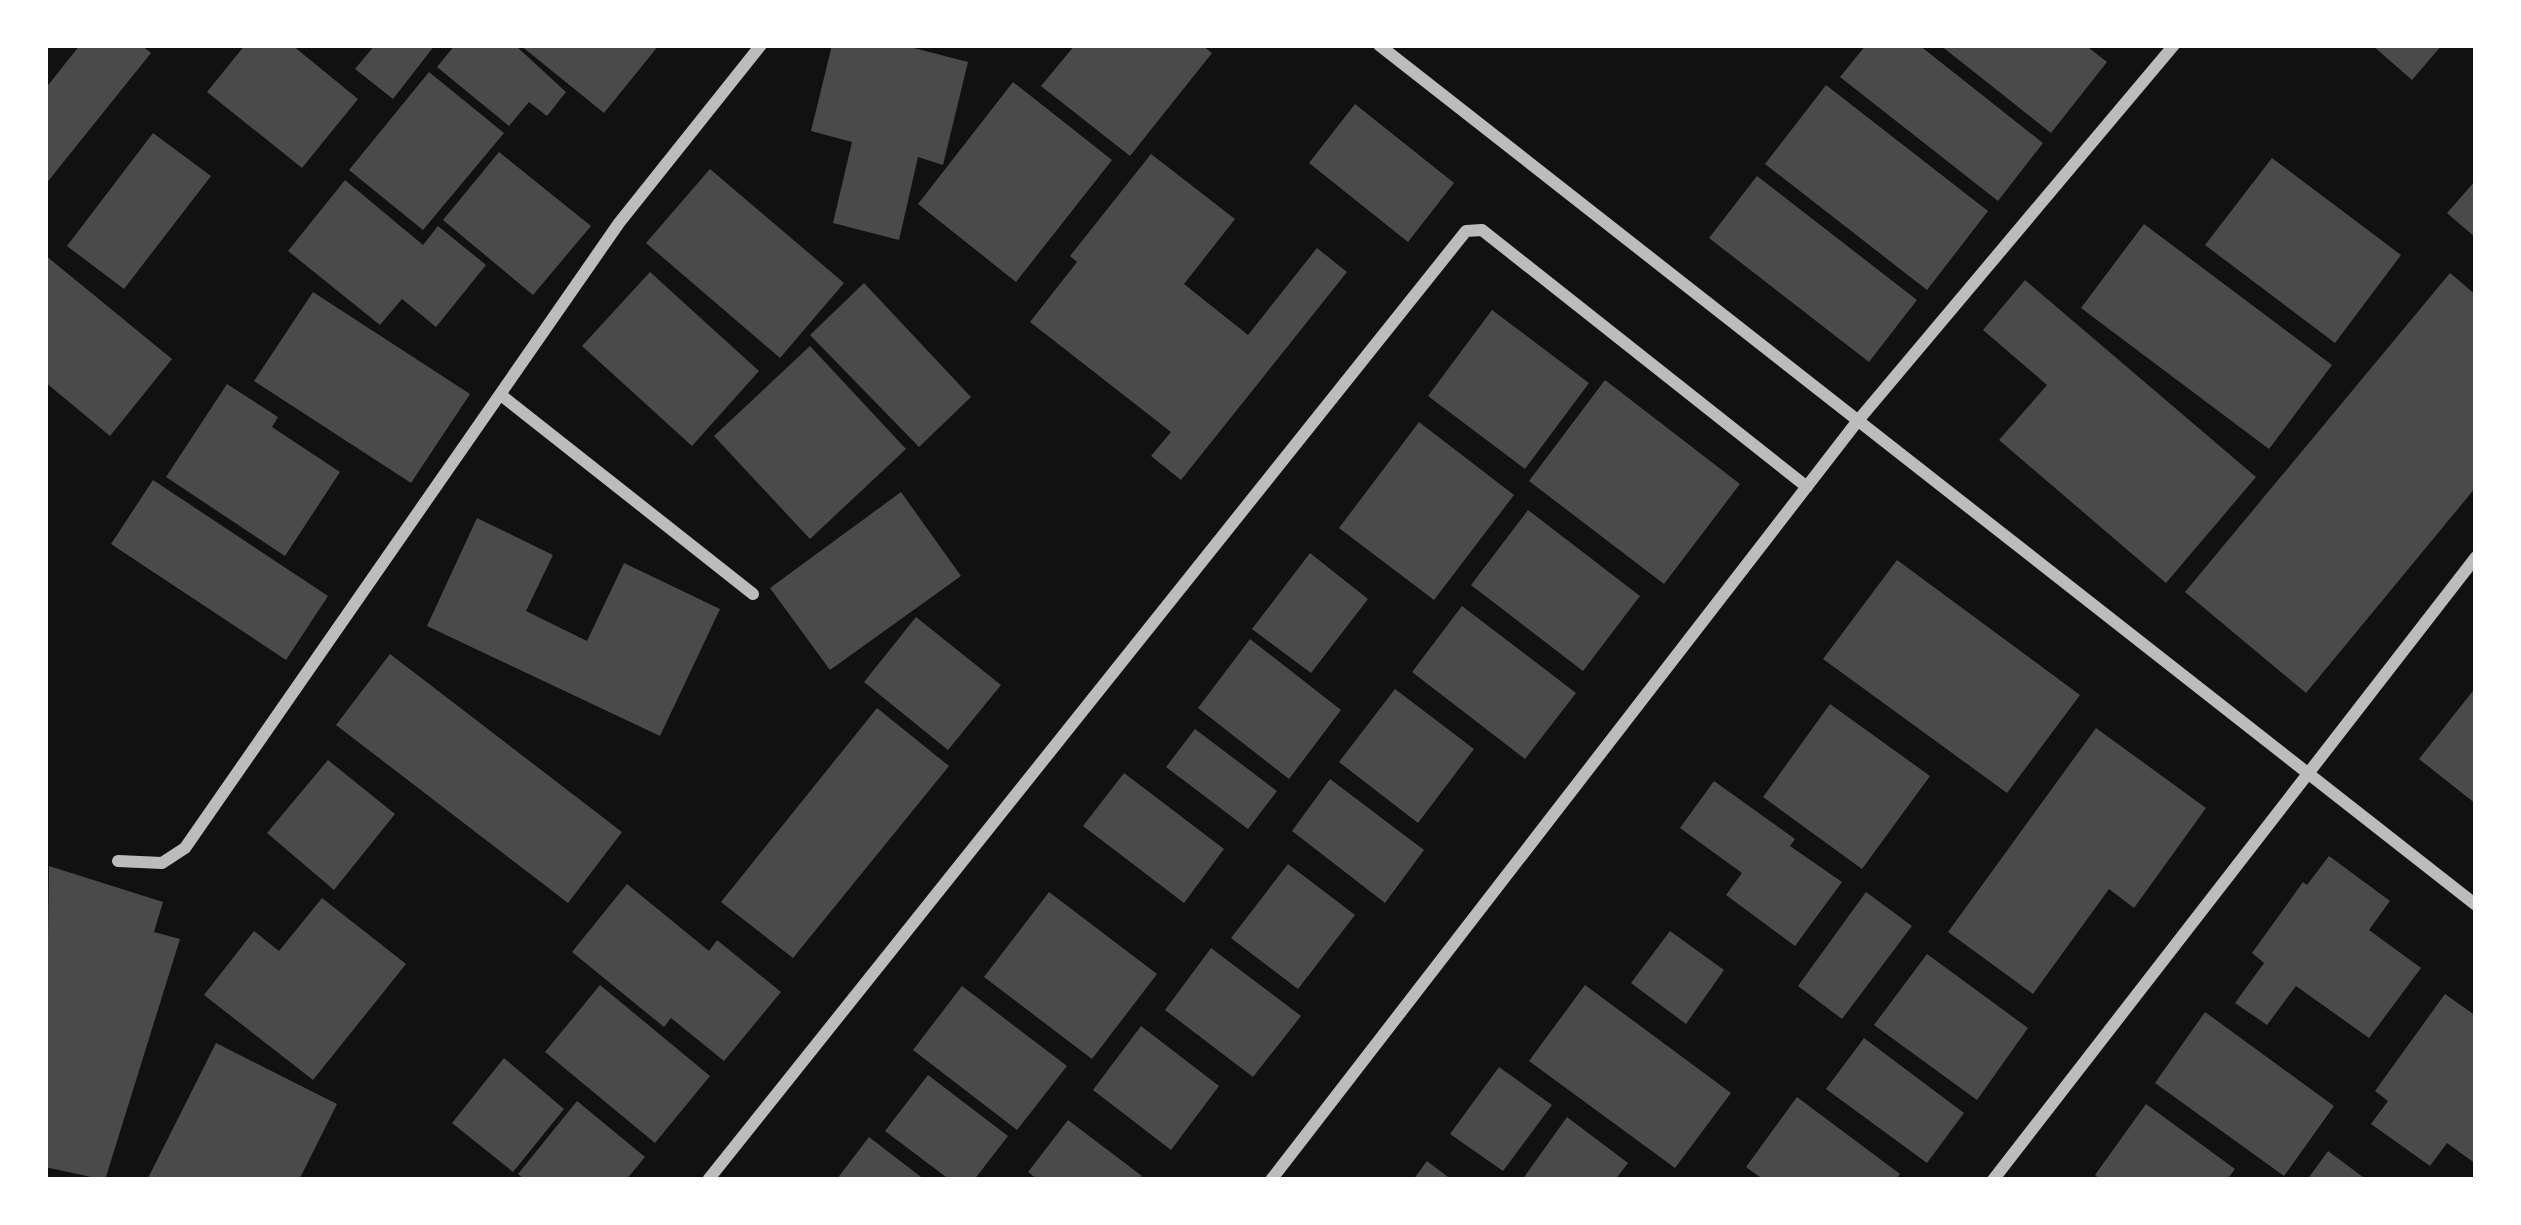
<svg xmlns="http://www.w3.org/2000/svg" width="2521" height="1225" font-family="'Golos Text',sans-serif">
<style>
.building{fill:#4a4a4a}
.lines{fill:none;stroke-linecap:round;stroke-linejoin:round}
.minor{stroke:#bcbcbc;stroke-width:12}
</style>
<rect width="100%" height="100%" fill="#111"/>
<!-- building -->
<path class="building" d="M 80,45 L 141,45 L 151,53 L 45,185 L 45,89 Z
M 245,45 L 292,45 L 358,99 L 302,168 L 207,92 Z
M 375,45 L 435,45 L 393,99 L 355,69 Z
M 455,45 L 515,45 L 566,92 L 547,116 L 529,102 L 509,126 L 437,67 Z
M 520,45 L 659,45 L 604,113 Z
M 832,45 L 902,45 L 968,62 L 943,165 L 918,157 L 899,240 L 833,223 L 852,142 L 811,131 Z
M 1075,45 L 1202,45 L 1212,53 L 1130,156 L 1041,86 Z
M 1866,45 L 1919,45 L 2043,143 L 1998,201 L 1840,77 Z
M 1940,45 L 2085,45 L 2107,62 L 2051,133 Z
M 2372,45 L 2442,45 L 2412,80 Z
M 429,72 L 504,133 L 423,230 L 349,170 Z
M 1013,82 L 1112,160 L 1016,282 L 918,204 Z
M 1826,85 L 1988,211 L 1927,290 L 1765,164 Z
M 1355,104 L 1454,183 L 1408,242 L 1309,163 Z
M 153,133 L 211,176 L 124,289 L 67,246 Z
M 499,152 L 591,226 L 533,295 L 443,220 Z
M 1151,154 L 1235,219 L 1184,284 L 1248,335 L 1317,248 L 1347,272 L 1181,480 L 1151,456 L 1171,432 L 1030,322 L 1077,262 L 1070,256 Z
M 2272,158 L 2401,255 L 2335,343 L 2205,245 Z
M 710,169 L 844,283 L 780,358 L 646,243 Z
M 1757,176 L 1917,300 L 1869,362 L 1709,238 Z
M 345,180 L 423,245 L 438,226 L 486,265 L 436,327 L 402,299 L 380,325 L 288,251 Z
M 2476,180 L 2476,238 L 2447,213 Z
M 2144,224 L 2332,365 L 2269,449 L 2081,308 Z
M 45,255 L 172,359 L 110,436 L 45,382 Z
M 650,272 L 759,371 L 692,446 L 582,346 Z
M 2450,273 L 2476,295 L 2476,487 L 2306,693 L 2185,592 Z
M 2025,280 L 2256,477 L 2166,583 L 1999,440 L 2047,385 L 1983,330 Z
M 864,283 L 971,397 L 919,447 L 810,335 Z
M 313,292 L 470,394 L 411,483 L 254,381 Z
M 1492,310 L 1589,383 L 1525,469 L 1428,396 Z
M 810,346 L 906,449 L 810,539 L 714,436 Z
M 1605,380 L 1740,484 L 1664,584 L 1529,481 Z
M 227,384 L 278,417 L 272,427 L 340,472 L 285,556 L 166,477 Z
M 1419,422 L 1514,495 L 1434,600 L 1339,528 Z
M 153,480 L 328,596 L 286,660 L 111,544 Z
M 901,492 L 961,576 L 830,670 L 770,588 Z
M 1528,510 L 1640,596 L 1583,671 L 1471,585 Z
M 477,518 L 553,555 L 526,611 L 587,641 L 624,563 L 720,609 L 660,736 L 427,626 Z
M 1310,553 L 1368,599 L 1311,673 L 1252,629 Z
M 1897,560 L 2080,695 L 2007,793 L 1823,659 Z
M 1462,606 L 1576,693 L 1525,759 L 1412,672 Z
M 916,617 L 1001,685 L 948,750 L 864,682 Z
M 1250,639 L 1341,710 L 1289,779 L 1198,708 Z
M 390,654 L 622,832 L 568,903 L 336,725 Z
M 2476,687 L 2476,804 L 2419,759 Z
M 1395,689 L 1474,749 L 1418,823 L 1339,762 Z
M 1830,704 L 1930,776 L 1862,869 L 1763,797 Z
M 877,708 L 949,766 L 793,958 L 721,902 Z
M 2096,728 L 2206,808 L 2134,908 L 2109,889 L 2033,994 L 1948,932 Z
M 1195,729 L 1277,791 L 1248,829 L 1166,767 Z
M 328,760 L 395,814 L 334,890 L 267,833 Z
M 1124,773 L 1224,849 L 1184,903 L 1083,826 Z
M 1330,779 L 1424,850 L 1385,903 L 1292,831 Z
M 1714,781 L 1795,839 L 1790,846 L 1842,882 L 1795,946 L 1726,895 L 1742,873 L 1680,828 Z
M 2329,856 L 2390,901 L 2369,930 L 2421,968 L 2369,1038 L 2296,986 L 2267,1025 L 2235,1003 L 2264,963 L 2252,953 L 2303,882 L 2307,885 Z
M 1288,864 L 1355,915 L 1298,989 L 1231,938 Z
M 49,866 L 163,902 L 154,932 L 180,939 L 105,1180 L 45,1167 Z
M 627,884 L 709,951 L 717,940 L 781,992 L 724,1061 L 671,1018 L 664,1027 L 572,952 Z
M 1049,892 L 1157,974 L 1092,1059 L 984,977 Z
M 1866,892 L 1912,926 L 1842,1019 L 1798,986 Z
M 322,898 L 406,964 L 313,1080 L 204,995 L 254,931 L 279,951 Z
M 1670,931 L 1724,970 L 1686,1024 L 1631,983 Z
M 1211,948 L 1301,1016 L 1253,1077 L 1165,1010 Z
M 1927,954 L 2028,1028 L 1977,1100 L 1874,1025 Z
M 600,985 L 710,1076 L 655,1143 L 545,1052 Z
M 1585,985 L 1731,1093 L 1675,1168 L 1529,1061 Z
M 962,986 L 1067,1066 L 1017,1130 L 913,1050 Z
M 2445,994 L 2476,1016 L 2476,1164 L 2447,1143 L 2430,1166 L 2371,1124 L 2388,1101 L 2375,1091 Z
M 2205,1012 L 2334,1106 L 2284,1176 L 2155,1083 Z
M 1141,1026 L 1219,1086 L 1171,1150 L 1093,1090 Z
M 1864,1038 L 1964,1113 L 1927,1163 L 1826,1089 Z
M 216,1043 L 337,1104 L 299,1180 L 147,1180 Z
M 504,1058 L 564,1109 L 513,1172 L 452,1123 Z
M 1499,1067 L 1552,1105 L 1503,1171 L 1450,1134 Z
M 928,1075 L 1008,1136 L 974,1180 L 950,1180 L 885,1131 Z
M 1797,1097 L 1900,1174 L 1896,1180 L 1764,1180 L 1746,1167 Z
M 577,1101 L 645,1157 L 626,1180 L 525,1180 L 518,1174 Z
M 2146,1104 L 2235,1169 L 2227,1180 L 2101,1180 L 2095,1175 Z
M 1567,1117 L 1628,1163 L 1615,1180 L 1522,1180 Z
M 1068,1120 L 1142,1176 L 1139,1180 L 1038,1180 L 1028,1172 Z
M 869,1137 L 925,1180 L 836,1180 Z
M 2328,1151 L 2367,1180 L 2307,1180 Z
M 1427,1161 L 1452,1180 L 1413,1180 Z"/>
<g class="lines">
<!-- minor -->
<path class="minor" d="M 1379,45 L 2476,905
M 501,395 L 753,594
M 118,861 L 162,863 L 185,848 L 619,223 L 761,45
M 708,1180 L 1466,231 L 1482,230 L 1807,487
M 1271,1180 L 1856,423 L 2174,45
M 1993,1180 L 2476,557"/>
</g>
<!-- border -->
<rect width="2521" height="1225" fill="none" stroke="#ffffff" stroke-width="96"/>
</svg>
